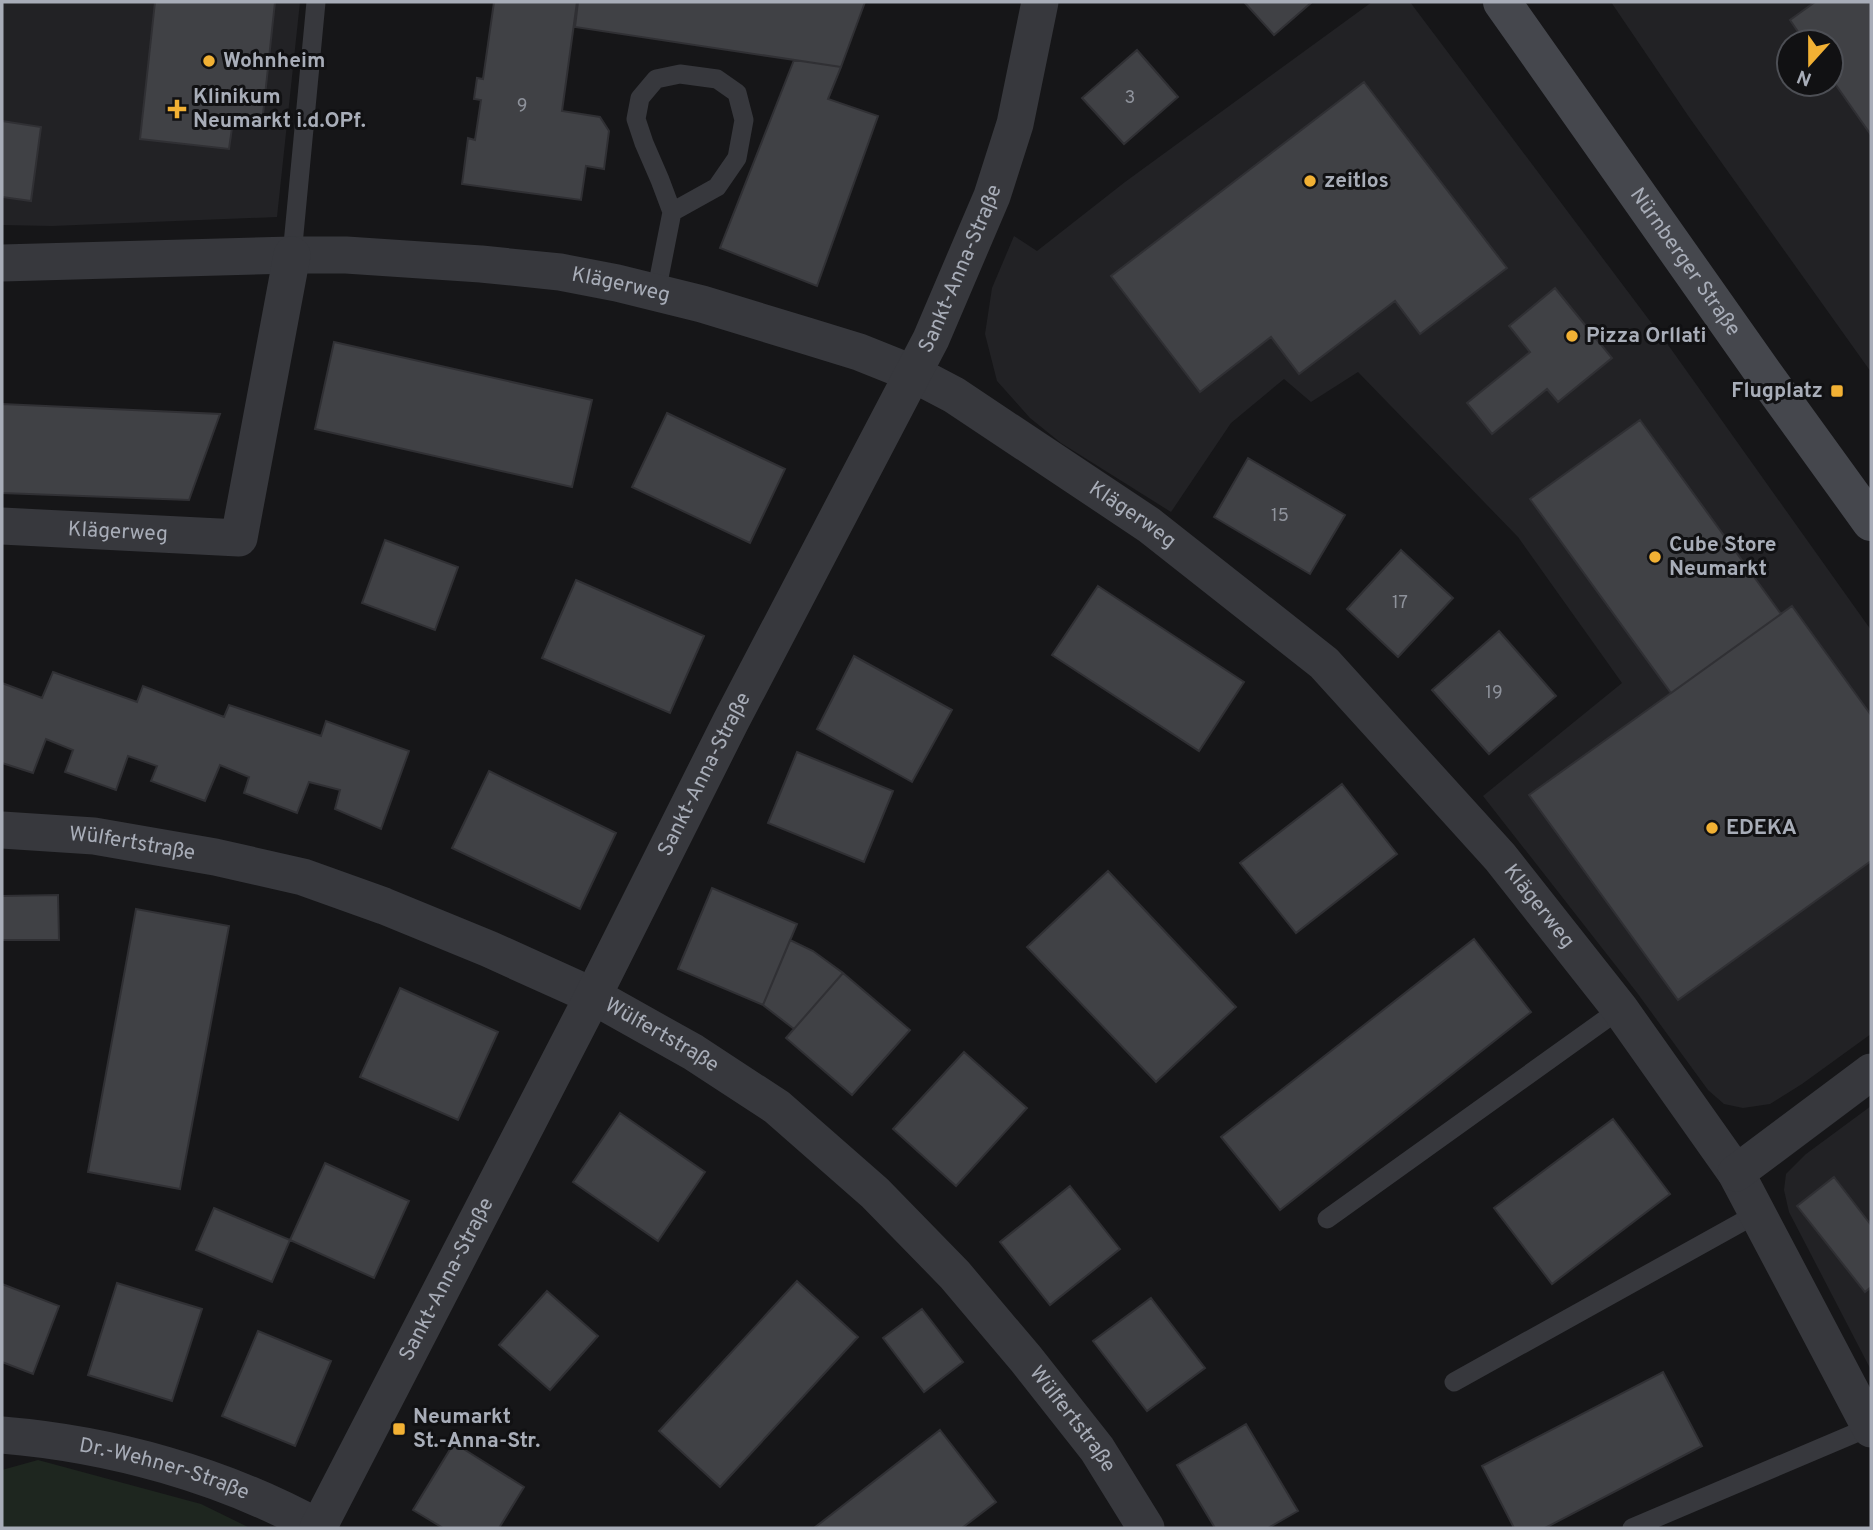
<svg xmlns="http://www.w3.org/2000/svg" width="1873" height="1530" font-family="Overpass,sans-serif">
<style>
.built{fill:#222225;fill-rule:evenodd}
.green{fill:#1e261f}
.building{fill:#404145;stroke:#303034;stroke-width:2}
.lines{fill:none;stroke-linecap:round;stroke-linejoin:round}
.service{stroke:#37383d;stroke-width:19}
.minor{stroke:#37383d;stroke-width:37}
.secondary{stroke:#45474d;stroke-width:38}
.poi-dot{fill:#f2b134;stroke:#111113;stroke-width:2.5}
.labels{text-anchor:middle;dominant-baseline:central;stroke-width:6;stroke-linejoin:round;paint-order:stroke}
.number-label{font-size:18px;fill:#8e929b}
.poi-label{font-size:21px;font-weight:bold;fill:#a8adb8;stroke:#111113;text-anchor:start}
.street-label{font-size:21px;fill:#a8adb8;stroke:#111113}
</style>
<rect width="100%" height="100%" fill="#161618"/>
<!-- built -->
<path class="built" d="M 2,2 L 300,2 L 277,217 L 52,226 L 2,225 Z
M 1372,2 L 1410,2 L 1671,349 L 1871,630 L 1871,1034 L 1802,1084 L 1770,1104 L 1743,1108 L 1724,1104 L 1708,1090 L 1638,994 L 1483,796 L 1622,683 L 1518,537 L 1358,372 L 1311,402 L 1284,379 L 1231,423 L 1171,512 L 1061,443 L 1030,418 L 997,381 L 985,334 L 992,288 L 1014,236 L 1037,251 L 1125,182 Z
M 1611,2 L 1871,2 L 1871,372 L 1689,117 ZM 1789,42 L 1831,42 L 1831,84 L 1789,84 Z
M 1871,1106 L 1871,1370 L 1789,1212 L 1784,1190 L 1786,1174 L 1806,1154 Z"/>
<!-- green -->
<path class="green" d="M 38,1460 L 201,1504 L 250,1528 L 2,1528 L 2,1470 Z"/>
<!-- building -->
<path class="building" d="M 155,2 L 275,2 L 262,124 L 233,121 L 229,149 L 140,139 Z
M 494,2 L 577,2 L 562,111 L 600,117 L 609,131 L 604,169 L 586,166 L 581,200 L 462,184 L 468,138 L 475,140 L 481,100 L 474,99 L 477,78 L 483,79 Z
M 578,2 L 865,2 L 841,67 L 575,27 Z
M 1244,2 L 1312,2 L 1274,35 Z
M 1815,2 L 1871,2 L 1871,135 L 1831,78 L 1831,42 L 1805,42 L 1790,20 Z
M 1137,50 L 1178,97 L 1124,144 L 1082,98 Z
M 794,60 L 841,67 L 828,99 L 878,116 L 817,286 L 720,248 Z
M 1364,82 L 1507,268 L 1420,334 L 1395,301 L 1299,374 L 1271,337 L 1200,392 L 1111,276 Z
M 2,121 L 41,127 L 31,201 L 2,197 Z
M 1555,288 L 1612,358 L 1558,402 L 1547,389 L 1492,434 L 1467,403 L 1530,352 L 1509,326 Z
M 334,342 L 592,400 L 572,487 L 315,429 Z
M 2,404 L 220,414 L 189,500 L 2,493 Z
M 667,413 L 785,469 L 750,543 L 632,487 Z
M 1640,420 L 1781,614 L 1671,693 L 1530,499 Z
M 1248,458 L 1345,515 L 1310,574 L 1214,517 Z
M 385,540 L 458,567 L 435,630 L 362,603 Z
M 1401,550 L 1453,598 L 1398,657 L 1347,609 Z
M 576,580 L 704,636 L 670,713 L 542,658 Z
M 1098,586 L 1244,682 L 1199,751 L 1052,655 Z
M 1792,606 L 1871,715 L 1871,861 L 1678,1000 L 1529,795 Z
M 1499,631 L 1556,696 L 1489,754 L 1432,690 Z
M 854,656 L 952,710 L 912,782 L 817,729 Z
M 53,672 L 137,702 L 143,686 L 224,717 L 229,705 L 321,736 L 326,721 L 409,751 L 381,829 L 335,809 L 340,790 L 309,782 L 297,813 L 244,793 L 249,777 L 220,765 L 205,801 L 151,781 L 157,766 L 128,756 L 116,790 L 65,772 L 73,750 L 46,739 L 33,773 L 2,763 L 2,683 L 42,698 Z
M 797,752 L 893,791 L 864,862 L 768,823 Z
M 489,771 L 616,833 L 580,909 L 452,848 Z
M 1342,784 L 1397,854 L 1296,933 L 1240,863 Z
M 1108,871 L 1236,1007 L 1156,1082 L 1027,947 Z
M 712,888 L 797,924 L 763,1005 L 678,969 Z
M 58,895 L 59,940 L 2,940 L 2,896 Z
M 136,909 L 229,926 L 180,1189 L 88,1172 Z
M 1474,939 L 1531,1012 L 1280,1210 L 1221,1137 Z
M 790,940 L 813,951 L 843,973 L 794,1029 L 763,1005 Z
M 843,973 L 910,1030 L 852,1095 L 786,1038 Z
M 400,988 L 498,1032 L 458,1120 L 360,1077 Z
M 964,1052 L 1027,1108 L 956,1186 L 893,1129 Z
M 620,1113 L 705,1172 L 658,1241 L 573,1182 Z
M 1613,1119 L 1670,1194 L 1552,1284 L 1494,1208 Z
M 325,1163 L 409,1201 L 374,1278 L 290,1240 Z
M 1834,1177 L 1871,1225 L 1871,1287 L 1865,1292 L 1797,1206 Z
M 1070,1186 L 1120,1249 L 1050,1305 L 1000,1242 Z
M 214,1208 L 290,1240 L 272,1282 L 196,1250 Z
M 797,1281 L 858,1337 L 720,1487 L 659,1431 Z
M 117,1283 L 202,1309 L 172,1401 L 88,1375 Z
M 2,1284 L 59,1306 L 33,1374 L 2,1362 Z
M 547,1291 L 598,1336 L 550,1390 L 499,1345 Z
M 1151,1298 L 1205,1368 L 1147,1411 L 1093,1341 Z
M 922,1309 L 963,1362 L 924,1392 L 883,1338 Z
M 258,1331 L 331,1361 L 295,1446 L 222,1416 Z
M 1663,1372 L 1702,1446 L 1545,1528 L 1514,1528 L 1482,1466 Z
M 1246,1424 L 1298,1511 L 1268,1528 L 1215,1528 L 1177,1465 Z
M 940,1430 L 996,1502 L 962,1528 L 814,1528 Z
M 454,1443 L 524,1487 L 499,1528 L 443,1528 L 413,1510 Z"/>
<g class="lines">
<!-- service -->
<path class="service" d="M 292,255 L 316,2
M 656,293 L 672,212 L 660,180 L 644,143 L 636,119 L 640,98 L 656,79 L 680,74 L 717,79 L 737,93 L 744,120 L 737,158 L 717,187 L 672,212
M 1327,1219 L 1620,1009
M 1454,1382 L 1758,1213
M 1632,1528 L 1870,1427"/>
<!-- minor -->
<g class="minor">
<path id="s1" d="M 2,263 L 292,255 L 346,255 L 481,264 L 560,272 L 617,283 L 702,304 L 807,336 L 859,352 L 914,374 L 954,395 L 1149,525 L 1324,663 L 1500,857 L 1620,1009 L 1736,1173 L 1871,1429"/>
<path id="s2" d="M 2,526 L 239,538 L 292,255"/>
<path id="s3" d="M 2,830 L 94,836 L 215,857 L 303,877 L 384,906 L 489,949 L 593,996 L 693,1052 L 777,1107 L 875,1193 L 955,1275 L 1026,1359 L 1097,1449 L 1146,1528"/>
<path d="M 1736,1173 L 1871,1072"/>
<path id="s4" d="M 2,1435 C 111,1444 223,1475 319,1528"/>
<path id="s5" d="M 318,1528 L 593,996 L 731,721 L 931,339 L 992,196 L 1015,124 L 1040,2"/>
</g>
<!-- secondary -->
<path class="secondary" id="s6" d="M 1502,2 L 1764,374 L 1871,522"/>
</g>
<!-- markers -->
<g class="poi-dot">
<circle cx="209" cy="61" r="7"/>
<path d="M173.5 98.5h7v7h7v7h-7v7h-7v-7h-7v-7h7z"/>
<circle cx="1310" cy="181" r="7"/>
<circle cx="1572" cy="336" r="7"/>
<rect x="1830" y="384" width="14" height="14" rx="3.5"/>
<circle cx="1655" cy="557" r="7"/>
<circle cx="1712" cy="828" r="7"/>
<rect x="392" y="1422" width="14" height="14" rx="3.5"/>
</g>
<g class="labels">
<!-- number labels -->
<g class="number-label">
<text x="1130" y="98">3</text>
<text x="522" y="106">9</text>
<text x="1280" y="516">15</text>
<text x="1400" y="603">17</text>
<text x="1494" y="693">19</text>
</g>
<!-- poi labels -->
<g class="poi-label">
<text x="223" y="61">Wohnheim</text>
<text x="193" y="97">Klinikum<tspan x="193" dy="24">Neumarkt i.d.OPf.</tspan></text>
<text x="1324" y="181">zeitlos</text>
<text x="1586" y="336">Pizza Orllati</text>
<text x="1823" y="391" text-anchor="end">Flugplatz</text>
<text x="1669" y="545">Cube Store<tspan x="1669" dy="24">Neumarkt</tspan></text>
<text x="1726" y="828">EDEKA</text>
<text x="413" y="1417">Neumarkt<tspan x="413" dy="24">St.-Anna-Str.</tspan></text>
</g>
<!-- street labels -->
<g class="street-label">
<text stroke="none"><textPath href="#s6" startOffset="318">Nürnberger Straße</textPath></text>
<text stroke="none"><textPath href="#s5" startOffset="1414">Sankt-Anna-Straße</textPath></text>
<text stroke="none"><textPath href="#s1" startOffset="621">Klägerweg</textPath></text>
<text stroke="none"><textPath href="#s1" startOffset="1188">Klägerweg</textPath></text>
<text stroke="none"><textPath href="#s2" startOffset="116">Klägerweg</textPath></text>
<text stroke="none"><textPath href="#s5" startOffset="847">Sankt-Anna-Straße</textPath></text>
<text stroke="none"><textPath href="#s3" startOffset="131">Wülfertstraße</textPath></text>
<text stroke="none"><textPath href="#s1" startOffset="1755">Klägerweg</textPath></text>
<text stroke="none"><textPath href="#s3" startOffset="698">Wülfertstraße</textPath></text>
<text stroke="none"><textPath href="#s5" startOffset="280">Sankt-Anna-Straße</textPath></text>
<text stroke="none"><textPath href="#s3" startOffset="1265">Wülfertstraße</textPath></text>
<text stroke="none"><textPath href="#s4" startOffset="166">Dr.-Wehner-Straße</textPath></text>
</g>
</g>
<!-- border -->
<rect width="1873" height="1530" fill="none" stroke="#a8adb8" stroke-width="7"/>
<!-- north arrow -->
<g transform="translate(1810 63) rotate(201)"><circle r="33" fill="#111113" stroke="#4d4f55" stroke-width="2"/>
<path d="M0-5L12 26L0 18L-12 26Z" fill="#f2b134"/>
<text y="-10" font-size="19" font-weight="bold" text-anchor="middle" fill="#a8adb8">N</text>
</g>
</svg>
